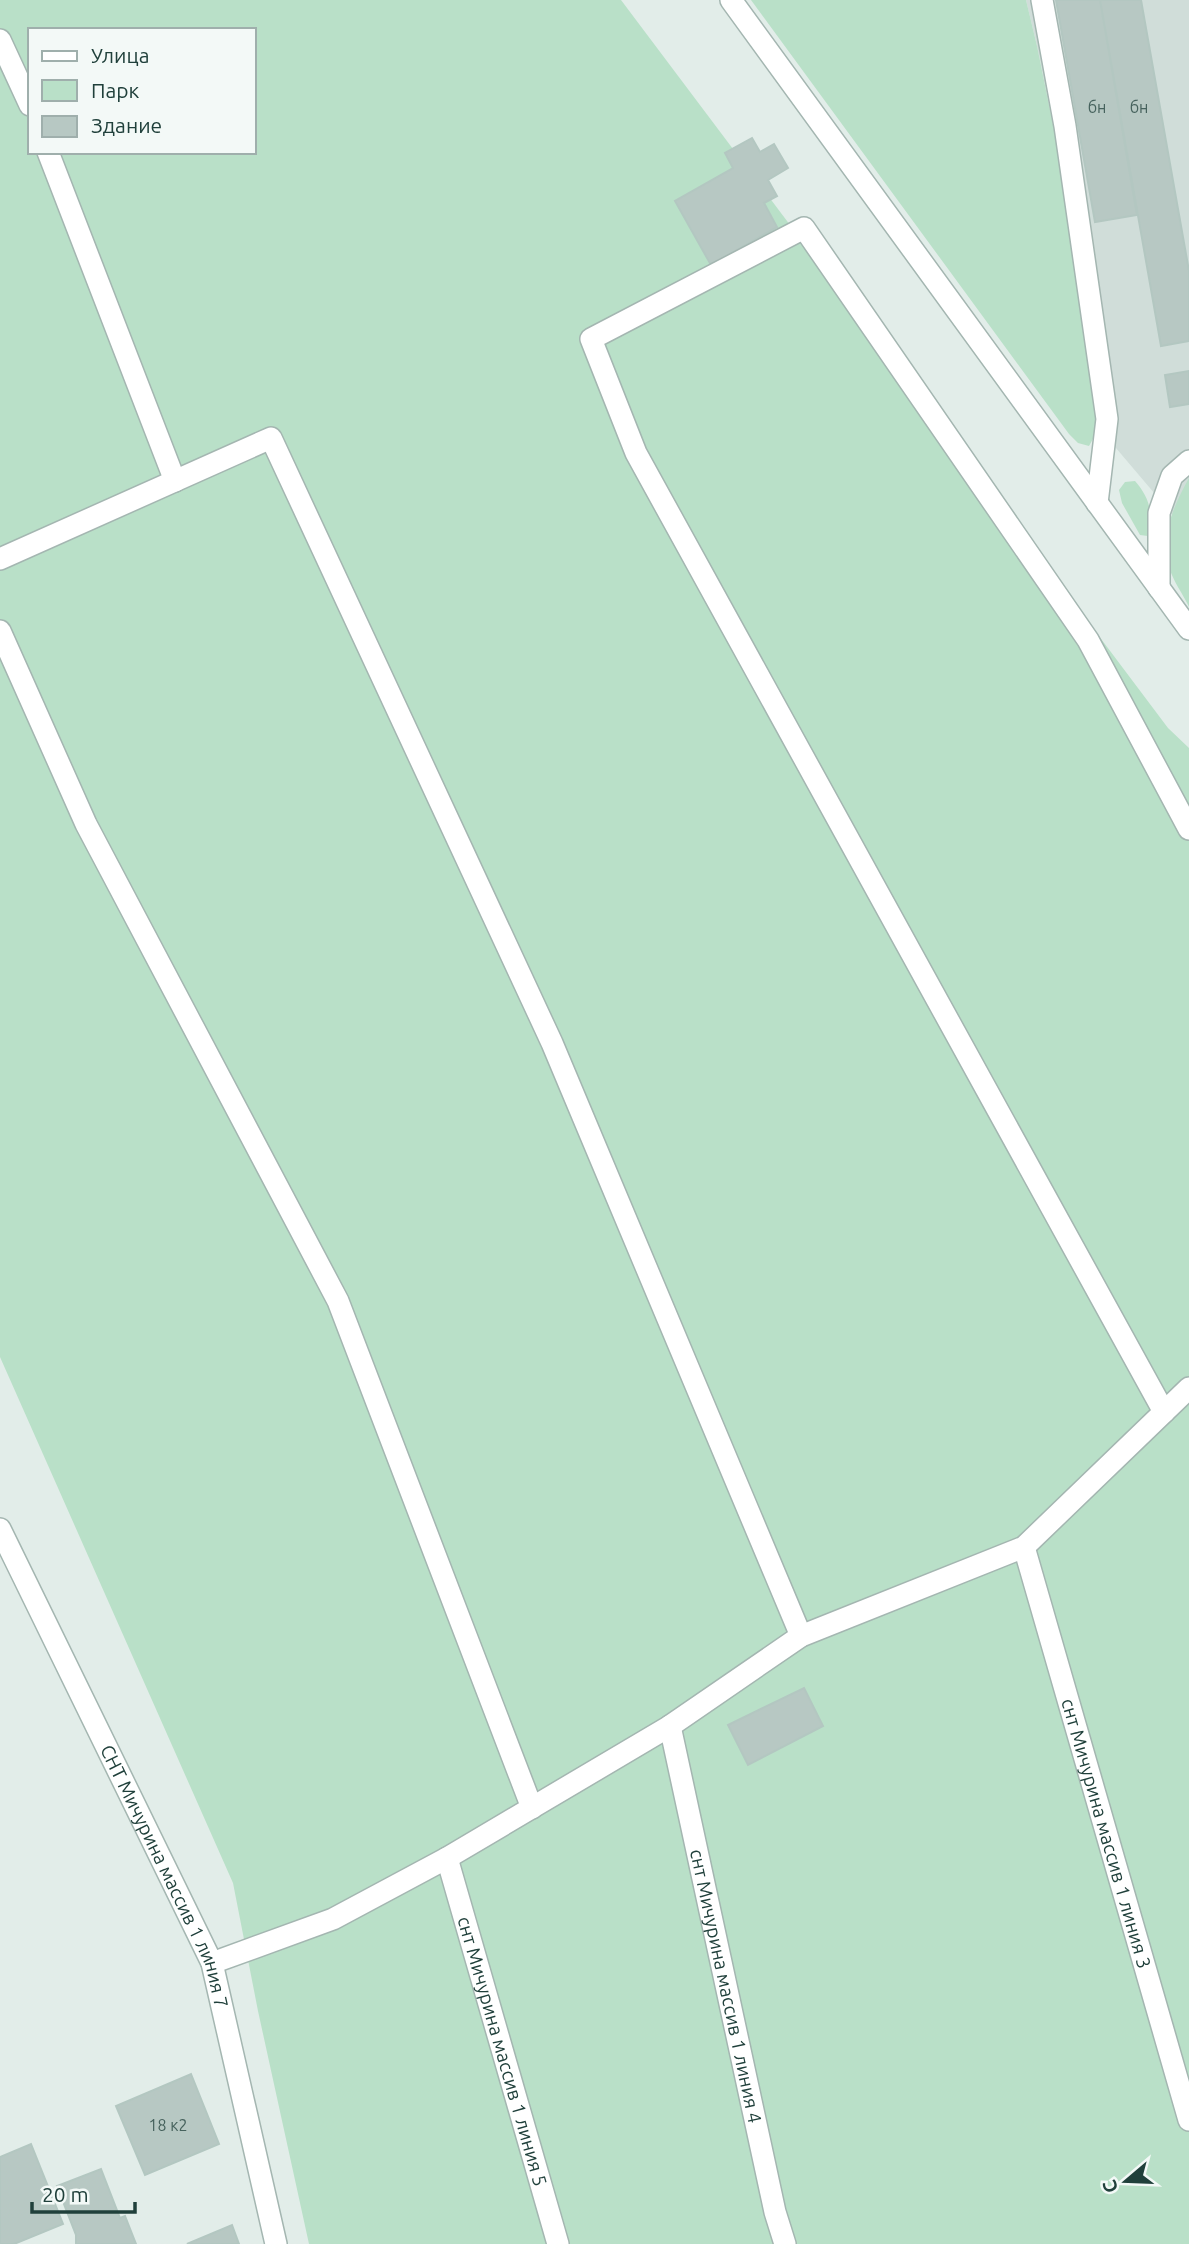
<svg xmlns="http://www.w3.org/2000/svg" width="1189" height="2244" font-family="Ubuntu,sans-serif">
<style>
.built{fill:#d0ddd9}
.green{fill:#b9e0c8;fill-rule:evenodd}
.building{fill:#b7c8c3;stroke:#b3c7c1;stroke-width:2}
.lines{fill:none;stroke-linecap:round;stroke-linejoin:round}
.service-casing{stroke:#a4b6b1;stroke-width:24}
.minor-casing{stroke:#a4b6b1;stroke-width:24}
.service{stroke:#fff;stroke-width:21}
.minor{stroke:#fff;stroke-width:21}
.labels{text-anchor:middle;dominant-baseline:central;stroke-width:6;stroke-linejoin:round;paint-order:stroke}
.number-label{font-size:16px;fill:#46625d}
.street-label{font-size:19px;fill:#20403b;stroke:#f3f9f7}
</style>
<rect width="100%" height="100%" fill="#e2ede9"/>
<!-- built -->
<path class="built" d="M 1026,0 L 1189,0 L 1189,534 L 1099,428 L 1082,267 L 1037,46 Z"/>
<!-- green -->
<path class="green" d="M 0,0 L 621,0 L 1168,728 L 1189,748 L 1189,2244 L 309,2244 L 258,2011 L 233,1883 L 0,1357 ZM 30,30 L 254,30 L 254,152 L 30,152 Z
M 751,0 L 1026,0 L 1037,46 L 1082,267 L 1099,428 L 1089,446 L 1078,443 L 1069,434 Z
M 1189,478 L 1189,607 C 1183,594 1173,581 1169,567 C 1160,535 1174,505 1189,478 Z
M 1135,481 C 1150,498 1154,515 1148,536 L 1140,535 L 1122,503 L 1119,490 L 1125,482 Z"/>
<!-- building -->
<path class="building" d="M 1056,0 L 1100,0 L 1137,215 L 1095,222 Z
M 1100,0 L 1141,0 L 1189,271 L 1189,341 L 1161,346 Z
M 752,138 L 760,152 L 774,144 L 788,168 L 768,180 L 777,196 L 764,203 L 777,227 L 711,265 L 675,201 L 733,168 L 725,153 Z
M 1189,371 L 1189,404 L 1170,407 L 1165,375 Z
M 804,1688 L 823,1726 L 748,1765 L 728,1725 Z
M 191,2074 L 219,2144 L 145,2175 L 116,2106 Z
M 31,2144 L 63,2224 L 14,2244 L 0,2244 L 0,2157 Z
M 101,2169 L 120,2218 L 125,2216 L 136,2244 L 76,2244 L 76,2235 L 57,2186 Z
M 232,2225 L 239,2244 L 187,2244 Z"/>
<g class="lines">
<defs>
<path id="service" d="M 1042,0 L 1065,126 L 1107,419 L 1097,503
M 1159,588 L 1159,513 L 1172,476 L 1189,461"/>
<g id="minor">
<path d="M 731,0 L 1189,629"/>
<path d="M 0,40 L 30,105"/>
<path d="M 48,152 L 175,481"/>
<path d="M 0,559 L 271,438 L 552,1043 L 801,1636"/>
<path d="M 0,631 L 86,824 L 338,1301 L 532,1808"/>
<path d="M 1164,1412 L 636,453 L 591,339 L 804,228 L 1088,640 L 1189,829"/>
<path id="s1" d="M 0,1529 L 212,1963 L 276,2244"/>
<path id="s2" d="M 1024,1547 L 1189,2120"/>
<path id="s3" d="M 670,1726 L 775,2212 L 785,2244"/>
<path id="s4" d="M 447,1858 L 558,2244"/>
<path d="M 212,1963 L 333,1919 L 447,1858 L 670,1726 L 801,1636 L 1024,1547 L 1189,1388"/>
</g>
</defs>
<!-- service casing -->
<use href="#service" class="service-casing"/>
<!-- minor casing -->
<use href="#minor" class="minor-casing"/>
<!-- service -->
<use href="#service" class="service"/>
<!-- minor -->
<use href="#minor" class="minor"/>
</g>
<g class="labels">
<!-- number labels -->
<g class="number-label">
<text x="1097" y="107">бн</text>
<text x="1139" y="107">бн</text>
<text x="168" y="2125">18 к2</text>
</g>
<!-- street labels -->
<g class="street-label">
<text stroke="none"><textPath href="#s2" startOffset="298">снт Мичурина массив 1 линия 3</textPath></text>
<text stroke="none"><textPath href="#s1" startOffset="385">СНТ Мичурина массив 1 линия 7</textPath></text>
<text stroke="none"><textPath href="#s3" startOffset="266">снт Мичурина массив 1 линия 4</textPath></text>
<text stroke="none"><textPath href="#s4" startOffset="201">снт Мичурина массив 1 линия 5</textPath></text>
</g>
</g>
<!-- legend -->
<rect x="28" y="28" width="228" height="126" fill="#f3f9f7" stroke="#9fafac" stroke-width="2"/>
<rect x="42" y="51" width="35" height="10" fill="#ffffff" stroke="#9fafac" stroke-width="2"/>
<text x="91" y="63" font-size="21" fill="#20403b">Улица</text>
<rect x="42" y="80" width="35" height="21" fill="#b9e0c8" stroke="#9fafac" stroke-width="2"/>
<text x="91" y="98" font-size="21" fill="#20403b">Парк</text>
<rect x="42" y="116" width="35" height="21" fill="#b7c8c3" stroke="#9fafac" stroke-width="2"/>
<text x="91" y="133" font-size="21" fill="#20403b">Здание</text>
<!-- north arrow -->
<g transform="translate(1126 2181) rotate(251)" stroke="#f3f9f7" stroke-width="5" paint-order="stroke">
<path d="M0-5L12 26L0 18L-12 26Z" fill="#20403b"/>
<text y="-10" font-size="19" font-weight="bold" text-anchor="middle" fill="#20403b">С</text>
</g>
<!-- scale -->
<path d="M32 2202v10h103v-10" fill="none" stroke="#20403b" stroke-width="3.5"/>
<text x="42" y="2202" font-size="21" fill="#20403b" stroke="#f3f9f7" stroke-width="5" paint-order="stroke">20 m</text>
</svg>
